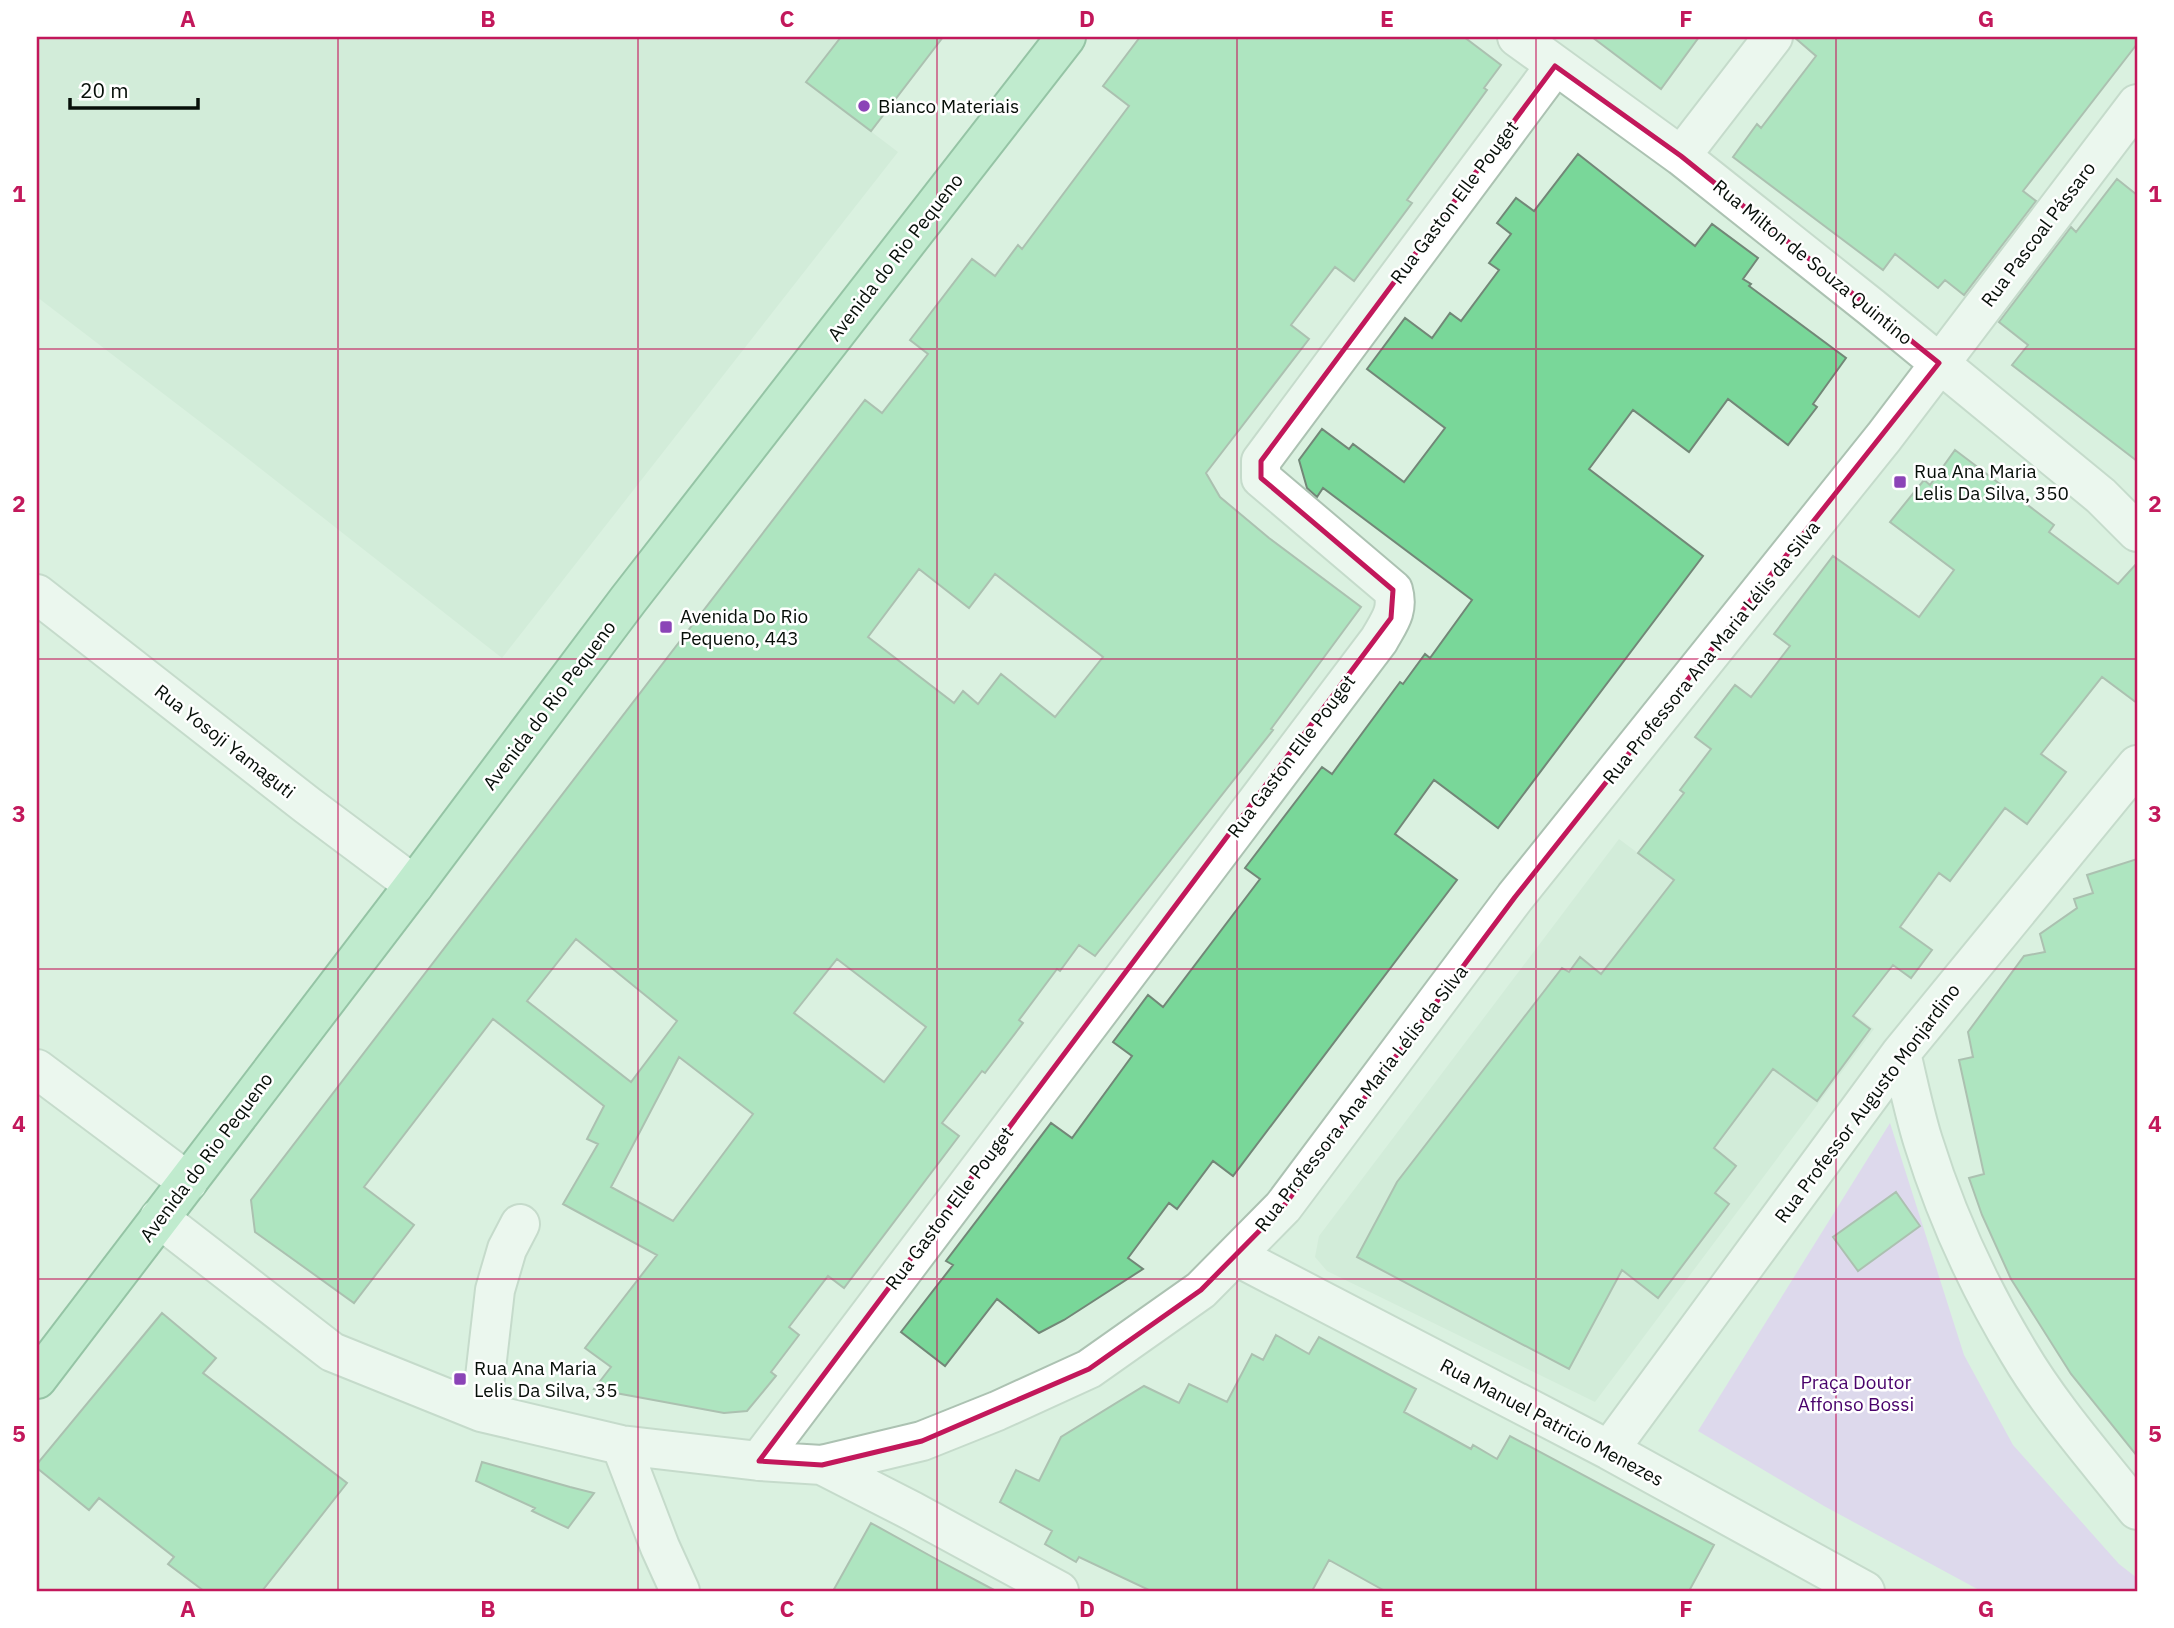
<svg xmlns="http://www.w3.org/2000/svg" width="2174" height="1628" font-family="'IBM Plex Sans',sans-serif">
<style>
.built{fill:#c8e6d0}
.green{fill:#dfbcfb}
.building{fill:#79d799;stroke:#728777;stroke-width:2;fill-rule:evenodd}
.lines{fill:none;stroke-linecap:round;stroke-linejoin:round}
.minor-casing{stroke:#acc2b2;stroke-width:42}
.major-casing{stroke:#428e5e;stroke-width:42}
.minor{stroke:#fff;stroke-width:38}
.major{stroke:#a0e5b9;stroke-width:38}
.marked{fill:none;stroke:#c2185b;stroke-width:5;stroke-linejoin:round}
.grid{fill:none;stroke:#c2185b;stroke-width:2;stroke-opacity:0.55}
.poi-dot{fill:#8b44b7;stroke:#fff;stroke-width:2.5}
.labels{text-anchor:middle;dominant-baseline:central;stroke-width:5;stroke-linejoin:round;paint-order:stroke}
.poi-label{font-size:19px;fill:#070f09;stroke:#fff;text-anchor:start}
.street-label{font-size:19px;fill:#070f09;stroke:#fff}
.park-label{font-size:19px;fill:#49026b;stroke:#fff}
.neatline{fill:none;stroke:#c2185b;stroke-width:2.5}
.grid-label{font-size:23px;text-anchor:middle;font-weight:bold;fill:#c2185b}
</style>
<rect width="100%" height="100%" fill="#daf1e0"/>
<!-- built -->
<path class="built" d="M 37,37 L 841,37 L 806,82 L 898,152 L 502,658 L 233,447 L 37,297 Z
M 1619,839 L 1874,1029 L 1595,1402 L 1327,1271 L 1315,1257 L 1319,1236 Z"/>
<!-- green -->
<path class="green" d="M 1890,1123 L 1964,1355 L 2013,1445 L 2119,1564 L 2137,1578 L 2137,1591 L 1981,1591 L 1824,1506 L 1698,1431 Z"/>
<!-- building -->
<path class="building" d="M 841,37 L 943,37 L 871,131 L 806,82 Z
M 1140,37 L 1464,37 L 1501,65 L 1484,88 L 1487,90 L 1407,200 L 1412,203 L 1354,281 L 1335,267 L 1291,325 L 1309,339 L 1206,473 L 1220,497 L 1269,538 L 1361,607 L 1271,729 L 1273,730 L 1095,956 L 1079,945 L 1060,971 L 1057,969 L 1019,1020 L 1023,1023 L 985,1073 L 982,1071 L 942,1123 L 959,1136 L 844,1288 L 828,1276 L 789,1327 L 799,1335 L 771,1372 L 776,1376 L 747,1411 L 724,1413 L 594,1389 L 611,1367 L 585,1348 L 657,1255 L 563,1204 L 598,1144 L 587,1139 L 604,1106 L 493,1019 L 364,1187 L 414,1225 L 354,1303 L 255,1232 L 251,1200 L 865,400 L 882,413 L 928,354 L 910,340 L 972,259 L 995,276 L 1018,245 L 1022,249 L 1129,106 L 1103,86 ZM 919,569 L 969,608 L 995,574 L 1103,657 L 1055,717 L 1001,674 L 978,704 L 963,691 L 954,703 L 868,637 ZM 576,939 L 677,1021 L 631,1082 L 527,1001 ZM 837,959 L 926,1027 L 884,1082 L 794,1013 ZM 679,1057 L 753,1114 L 673,1221 L 611,1187 Z
M 1592,37 L 1699,37 L 1661,89 Z
M 1794,37 L 2137,37 L 2137,44 L 2023,191 L 2036,201 L 1964,295 L 1945,280 L 1938,288 L 1895,254 L 1883,270 L 1733,157 L 1757,124 L 1761,128 L 1816,56 Z
M 1578,154 L 1695,246 L 1712,224 L 1758,258 L 1743,279 L 1751,284 L 1749,286 L 1846,358 L 1813,404 L 1817,407 L 1788,445 L 1728,399 L 1689,452 L 1633,410 L 1589,469 L 1703,556 L 1498,828 L 1434,780 L 1395,834 L 1457,880 L 1233,1176 L 1213,1161 L 1177,1209 L 1169,1203 L 1128,1258 L 1143,1269 L 1064,1320 L 1039,1333 L 997,1299 L 945,1366 L 901,1332 L 953,1265 L 946,1261 L 1051,1123 L 1072,1138 L 1132,1056 L 1113,1042 L 1148,995 L 1163,1007 L 1260,879 L 1245,868 L 1322,767 L 1332,774 L 1400,682 L 1403,684 L 1425,654 L 1430,658 L 1472,600 L 1323,488 L 1317,497 L 1307,488 L 1299,460 L 1322,429 L 1349,449 L 1353,444 L 1404,482 L 1445,428 L 1367,369 L 1405,318 L 1432,338 L 1450,313 L 1461,321 L 1499,270 L 1489,263 L 1511,234 L 1497,223 L 1516,198 L 1534,211 Z
M 2117,179 L 2137,195 L 2137,461 L 2012,365 L 2028,345 L 1999,322 L 2071,227 L 2076,232 Z
M 1955,450 L 2054,525 L 2049,532 L 2118,584 L 2137,563 L 2137,703 L 2102,677 L 2041,754 L 2066,772 L 2027,824 L 2005,808 L 1950,881 L 1939,873 L 1900,927 L 1932,950 L 1911,978 L 1893,965 L 1853,1016 L 1870,1029 L 1817,1101 L 1773,1069 L 1714,1148 L 1736,1166 L 1715,1193 L 1729,1204 L 1658,1298 L 1622,1270 L 1569,1369 L 1357,1257 L 1397,1182 L 1562,968 L 1569,972 L 1580,957 L 1601,974 L 1674,880 L 1638,853 L 1684,793 L 1680,790 L 1711,749 L 1695,737 L 1735,685 L 1751,697 L 1790,646 L 1774,634 L 1833,556 L 1919,617 L 1954,570 L 1890,522 L 1924,480 L 1930,485 Z
M 2137,859 L 2137,1456 L 2071,1374 L 2011,1279 L 1982,1215 L 1969,1178 L 1984,1174 L 1959,1060 L 1973,1057 L 1968,1032 L 2024,956 L 2045,952 L 2040,934 L 2077,908 L 2074,899 L 2093,893 L 2087,875 Z
M 1896,1192 L 1920,1226 L 1858,1271 L 1833,1237 Z
M 162,1313 L 216,1358 L 203,1373 L 347,1483 L 262,1591 L 204,1591 L 168,1564 L 174,1557 L 99,1498 L 89,1510 L 37,1468 L 37,1464 Z
M 1276,1335 L 1309,1354 L 1319,1337 L 1416,1389 L 1404,1412 L 1471,1449 L 1473,1445 L 1497,1459 L 1510,1436 L 1714,1545 L 1689,1591 L 1385,1591 L 1329,1560 L 1312,1591 L 1151,1591 L 1079,1557 L 1076,1562 L 1045,1544 L 1052,1531 L 1000,1502 L 1016,1470 L 1039,1481 L 1061,1437 L 1144,1386 L 1179,1403 L 1189,1384 L 1227,1402 L 1252,1354 L 1263,1360 Z
M 482,1462 L 570,1487 L 594,1493 L 568,1528 L 532,1511 L 535,1508 L 476,1481 Z
M 871,1523 L 936,1559 L 996,1591 L 833,1591 Z"/>
<g class="lines">
<defs>
<path id="minor" d="M 1517,37 L 1681,156 L 1871,307 L 2101,496 L 2137,532
M 1681,156 L 1773,37
M 37,594 L 307,805 L 414,885
M 1901,1053 C 1908,1082 1914,1112 1923,1141 C 1946,1215 1979,1287 2019,1353 C 2052,1409 2097,1459 2137,1510
M 37,1069 L 188,1182
M 159,1218 L 332,1352 L 481,1412 L 621,1445 L 759,1461 L 822,1465 L 922,1441 L 997,1411 L 1089,1369 L 1201,1290 L 1283,1207 L 1515,897 L 1884,437 L 2137,104
M 1236,1256 L 1609,1450 L 1865,1591
M 481,1412 L 495,1290 L 507,1249 L 520,1224
M 621,1445 L 660,1547 L 680,1591
M 1609,1450 L 1901,1053 L 2137,765
M 759,1461 L 1379,640 C 1389,622 1399,611 1393,590 L 1261,478 L 1261,461 L 1555,66
M 822,1465 L 912,1511 L 1059,1591"/>
<path id="major" d="M 37,1379 L 414,885 L 628,600 L 1066,37"/>
</defs>
<!-- minor casing -->
<use href="#minor" class="minor-casing"/>
<!-- major casing -->
<use href="#major" class="major-casing"/>
<!-- minor -->
<use href="#minor" class="minor"/>
<!-- major -->
<use href="#major" class="major"/>
</g>
<!-- marked area -->
<path d="M0 0H2174V1628H0ZM 1555,66 L 1681,156 L 1939,363 L 1515,897 L 1283,1207 L 1201,1290 L 1089,1369 L 922,1441 L 822,1465 L 759,1461 L 1391,618 L 1393,590 L 1261,478 L 1261,461 Z" fill="#daf1e0" fill-opacity=".55" fill-rule="evenodd"/>
<path class="marked" d="M 1555,66 L 1681,156 L 1939,363 L 1515,897 L 1283,1207 L 1201,1290 L 1089,1369 L 922,1441 L 822,1465 L 759,1461 L 1391,618 L 1393,590 L 1261,478 L 1261,461 Z"/>
<!-- grid -->
<path class="grid" d="M 338,37 L 338,1591M 638,37 L 638,1591M 937,37 L 937,1591M 1237,37 L 1237,1591M 1536,37 L 1536,1591M 1836,37 L 1836,1591M 37,349 L 2137,349M 37,659 L 2137,659M 37,969 L 2137,969M 37,1279 L 2137,1279"/>
<!-- markers -->
<g class="poi-dot">
<circle cx="864" cy="106" r="7"/>
<rect x="1893" y="475" width="14" height="14" rx="3.5"/>
<rect x="659" y="620" width="14" height="14" rx="3.5"/>
<rect x="453" y="1372" width="14" height="14" rx="3.5"/>
</g>
<g class="labels">
<!-- poi labels -->
<g class="poi-label">
<text x="878" y="106">Bianco Materiais</text>
<text x="1914" y="471">Rua Ana Maria<tspan x="1914" dy="22">Lelis Da Silva, 350</tspan></text>
<text x="680" y="616">Avenida Do Rio<tspan x="680" dy="22">Pequeno, 443</tspan></text>
<text x="474" y="1368">Rua Ana Maria<tspan x="474" dy="22">Lelis Da Silva, 35</tspan></text>
</g>
<!-- street labels -->
<g class="street-label">
<text transform="translate(1454 202) rotate(-53)">Rua Gaston Elle Pouget</text>
<text transform="translate(2038 234) rotate(-53)">Rua Pascoal Pássaro</text>
<text transform="translate(895 257) rotate(-52)">Avenida do Rio Pequeno</text>
<text transform="translate(1813 262) rotate(39)">Rua Milton de Souza Quintino</text>
<text transform="translate(1711 652) rotate(-51)">Rua Professora Ana Maria Lélis da Silva</text>
<text transform="translate(549 705) rotate(-53)">Avenida do Rio Pequeno</text>
<text transform="translate(225 741) rotate(38)">Rua Yosoji Yamaguti</text>
<text transform="translate(1291 756) rotate(-53)">Rua Gaston Elle Pouget</text>
<text transform="translate(1361 1098) rotate(-52)">Rua Professora Ana Maria Lélis da Silva</text>
<text transform="translate(1867 1103) rotate(-53)">Rua Professor Augusto Monjardino</text>
<text transform="translate(206 1157) rotate(-53)">Avenida do Rio Pequeno</text>
<text transform="translate(949 1208) rotate(-53)">Rua Gaston Elle Pouget</text>
<text transform="translate(1552 1422) rotate(28)">Rua Manuel Patricio Menezes</text>
</g>
<!-- park labels -->
<g class="park-label">
<text x="1856" y="1382">Praça Doutor<tspan x="1856" dy="22">Affonso Bossi</tspan></text>
</g>
</g>
<!-- border -->
<rect width="2174" height="1628" fill="none" stroke="#ffffff" stroke-width="77"/>
<!-- scale -->
<path d="M70 98v10h128v-10" fill="none" stroke="#070f09" stroke-width="3.5"/>
<text x="80" y="98" font-size="21" fill="#070f09" stroke="#ffffff" stroke-width="5" paint-order="stroke">20 m</text>
<rect x="38" y="38" width="2098" height="1552" class="neatline"/>
<g class="grid-label">
<text x="188" y="27">A</text>
<text x="488" y="27">B</text>
<text x="787" y="27">C</text>
<text x="1087" y="27">D</text>
<text x="1387" y="27">E</text>
<text x="1686" y="27">F</text>
<text x="1986" y="27">G</text>
<text x="19" y="202">1</text>
<text x="2155" y="202">1</text>
<text x="19" y="512">2</text>
<text x="2155" y="512">2</text>
<text x="19" y="822">3</text>
<text x="2155" y="822">3</text>
<text x="19" y="1132">4</text>
<text x="2155" y="1132">4</text>
<text x="19" y="1442">5</text>
<text x="2155" y="1442">5</text>
<text x="188" y="1617">A</text>
<text x="488" y="1617">B</text>
<text x="787" y="1617">C</text>
<text x="1087" y="1617">D</text>
<text x="1387" y="1617">E</text>
<text x="1686" y="1617">F</text>
<text x="1986" y="1617">G</text>
</g>
</svg>
